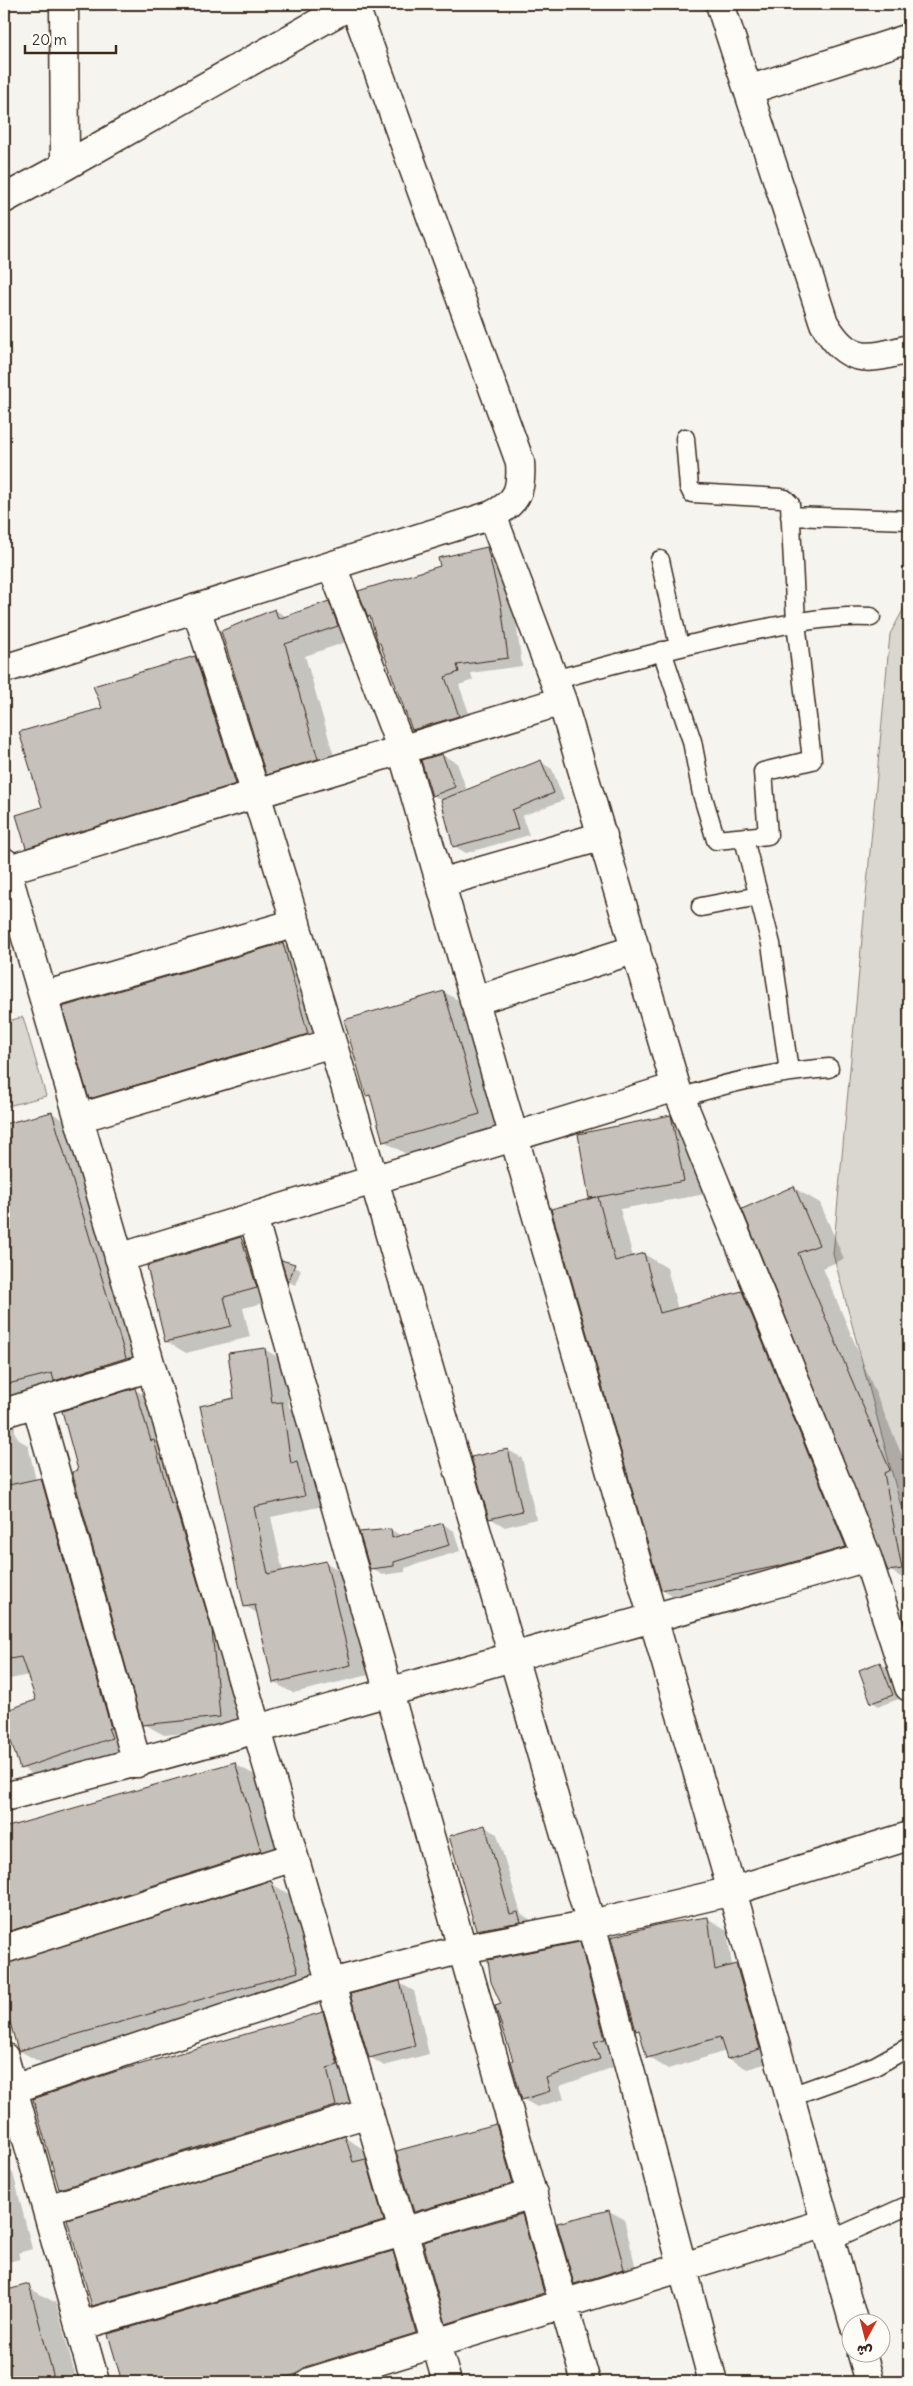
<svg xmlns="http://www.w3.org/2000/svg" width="913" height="2386" font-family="Delius,'Playpen Sans Arabic',sans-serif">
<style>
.green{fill:#dad6d0;stroke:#8a8077}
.shadow{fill:#0003}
.building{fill:#c7c1bb;stroke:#3b2a1e}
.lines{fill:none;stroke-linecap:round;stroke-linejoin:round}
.service-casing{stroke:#3b2a1e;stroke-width:21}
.minor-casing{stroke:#3b2a1e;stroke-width:31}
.service{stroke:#fdfcf7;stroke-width:18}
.minor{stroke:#fdfcf7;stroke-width:28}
</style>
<rect width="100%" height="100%" fill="#f5f4ee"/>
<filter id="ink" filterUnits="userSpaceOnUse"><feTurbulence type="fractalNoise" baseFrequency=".02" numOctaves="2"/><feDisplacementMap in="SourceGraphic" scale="10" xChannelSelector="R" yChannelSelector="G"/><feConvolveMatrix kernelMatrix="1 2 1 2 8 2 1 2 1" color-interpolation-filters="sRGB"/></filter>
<g filter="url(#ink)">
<!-- green -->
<path class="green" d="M 909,599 L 909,1536 L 833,1254 L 890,634 Z
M 23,1017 L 46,1096 L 4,1107 L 4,1022 Z"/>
<!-- shadow -->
<path class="shadow" d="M 487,548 L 502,557 L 515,614 L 522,666 L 471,673 L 473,680 L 459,685 L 473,724 L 427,738 L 413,730 L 371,617 L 369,616 L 442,567 Z
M 329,603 L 349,615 L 358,638 L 305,656 L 338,770 L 288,786 L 267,774 L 275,610 L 287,617 Z
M 195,657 L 222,673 L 263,799 L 54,863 L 27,847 L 43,808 L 104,708 Z
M 442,755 L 457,763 L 467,791 L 541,762 L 552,769 L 564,800 L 522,816 L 529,835 L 466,853 L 454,846 L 443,801 L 433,795 Z
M 282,944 L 310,960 L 335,1049 L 118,1114 L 90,1098 Z
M 444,992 L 472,1008 L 506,1130 L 411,1157 L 384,1141 L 372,1098 L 367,1095 Z
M 52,1113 L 78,1129 L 152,1374 L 22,1416 L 15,1425 L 15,1433 L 19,1440 L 28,1445 L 36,1481 L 41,1480 L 67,1495 L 138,1753 L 48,1783 L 22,1768 L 4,1717 L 4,1713 L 38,1701 L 29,1675 L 10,1679 L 4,1676 L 4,1126 Z
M 670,1117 L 693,1130 L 706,1194 L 620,1209 L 633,1257 L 644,1254 L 667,1268 L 678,1310 L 742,1293 L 765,1306 L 868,1560 L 685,1603 L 662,1589 L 593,1199 L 591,1197 Z
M 794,1188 L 820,1203 L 844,1259 L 823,1268 L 909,1472 L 909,1571 L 908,1570 L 909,1582 L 889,1570 L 744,1209 Z
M 240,1238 L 261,1250 L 277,1300 L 243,1308 L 250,1337 L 186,1353 L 166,1341 Z
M 283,1262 L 301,1270 L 295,1285 L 289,1282 Z
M 264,1349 L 283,1360 L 289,1407 L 301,1414 L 308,1470 L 316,1474 L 323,1506 L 271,1517 L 283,1572 L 326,1563 L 345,1573 L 369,1675 L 293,1693 L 275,1683 L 259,1614 L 245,1606 L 235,1399 Z
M 135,1390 L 155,1401 L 232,1643 L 240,1728 L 164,1735 L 144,1724 L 80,1471 Z
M 508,1450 L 522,1458 L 536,1519 L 505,1527 L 490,1518 Z
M 443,1524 L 454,1531 L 460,1551 L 405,1568 L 405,1572 L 382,1575 L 371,1568 L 391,1530 L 402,1536 Z
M 880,1663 L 887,1668 L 899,1699 L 879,1706 L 872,1702 Z
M 235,1764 L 262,1779 L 287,1867 L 19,1954 L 17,1963 L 272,1884 L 299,1900 L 325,1987 L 47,2066 L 20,2051 L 4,1996 L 4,1965 L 16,1963 L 4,1956 L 4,1829 Z
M 485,1827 L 497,1834 L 521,1914 L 531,1920 L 533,1929 L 490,1937 L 477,1930 Z
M 707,1918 L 727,1930 L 732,1966 L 736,1965 L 755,1976 L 779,2060 L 747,2069 L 728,2058 L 726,2051 L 668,2069 L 648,2057 L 641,2033 L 637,2030 Z
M 579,1943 L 594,1952 L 619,2047 L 607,2050 L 614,2067 L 560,2086 L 564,2099 L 537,2107 L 523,2099 L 503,2005 Z
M 399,1983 L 414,1991 L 429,2054 L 384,2066 L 370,2057 Z
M 323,2013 L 350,2029 L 363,2120 L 87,2204 L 60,2188 Z
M 496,2126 L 511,2134 L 527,2192 L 429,2220 L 415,2212 Z
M 345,2138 L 372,2154 L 410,2237 L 120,2321 L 93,2305 Z
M 4,2150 L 9,2170 L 13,2173 L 32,2249 L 18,2253 L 20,2259 L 4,2263 Z
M 609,2211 L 624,2219 L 638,2277 L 590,2292 L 575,2283 Z
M 521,2215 L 543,2227 L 565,2305 L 469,2335 L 447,2323 Z
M 392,2252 L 420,2268 L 443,2348 L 333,2382 L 123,2382 L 109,2335 Z
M 29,2288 L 56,2303 L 77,2382 L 4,2382 L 4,2294 Z"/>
<!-- building -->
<path class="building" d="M 487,547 L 501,605 L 508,658 L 457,665 L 459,672 L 445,677 L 459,716 L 412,730 L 380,643 L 378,643 L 370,616 L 368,617 L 358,591 L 440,566 L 438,558 Z
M 329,601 L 338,626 L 285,644 L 318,759 L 266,775 L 221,631 L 275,609 L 278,619 Z
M 195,656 L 236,784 L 26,848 L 16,815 L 42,807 L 19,732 L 102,708 L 93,686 Z
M 442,754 L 455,787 L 432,796 L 421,760 Z
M 541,760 L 554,793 L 512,810 L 518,829 L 453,847 L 441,800 Z
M 283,943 L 308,1034 L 89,1099 L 62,1007 Z
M 444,991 L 480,1114 L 383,1142 L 370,1095 L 366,1096 L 344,1020 Z
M 52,1112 L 126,1358 L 54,1381 L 52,1373 L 4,1385 L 4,1124 Z
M 671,1115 L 684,1181 L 598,1197 L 615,1261 L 644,1253 L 660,1313 L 742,1291 L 846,1547 L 779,1566 L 661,1590 L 551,1209 L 597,1197 L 589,1198 L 578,1134 Z
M 794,1186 L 819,1245 L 798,1253 L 890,1470 L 884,1473 L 902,1569 L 888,1571 L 742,1209 Z
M 241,1237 L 257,1288 L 224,1297 L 231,1326 L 165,1342 L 147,1266 Z
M 281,1260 L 295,1264 L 288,1283 Z
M 265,1348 L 272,1403 L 282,1402 L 291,1464 L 297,1462 L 305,1496 L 254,1507 L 268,1574 L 326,1561 L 351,1665 L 273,1683 L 255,1605 L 244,1607 L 200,1406 L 234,1398 L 228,1353 Z
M 135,1388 L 151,1441 L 154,1440 L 171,1504 L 174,1502 L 212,1630 L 220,1717 L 142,1725 L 72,1472 L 78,1470 L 62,1411 Z
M 508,1449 L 522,1511 L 489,1519 L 471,1457 Z
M 41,1478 L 111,1728 L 108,1728 L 112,1738 L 20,1769 L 4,1720 L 4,1711 L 36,1700 L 21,1657 L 4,1660 L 4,1486 Z
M 443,1523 L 449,1545 L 394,1562 L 394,1566 L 370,1569 L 359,1532 L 391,1529 L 392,1538 Z
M 880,1662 L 893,1695 L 871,1703 L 859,1670 Z
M 235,1762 L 261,1851 L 4,1933 L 4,1828 Z
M 485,1825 L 510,1914 L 518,1912 L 521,1922 L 476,1930 L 449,1836 Z
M 269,1881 L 272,1882 L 298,1972 L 18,2051 L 4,2001 L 4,1964 Z
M 708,1917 L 715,1970 L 736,1964 L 760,2049 L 727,2059 L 720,2037 L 647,2058 L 639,2030 L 636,2031 L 611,1937 L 661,1924 Z
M 580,1942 L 605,2039 L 594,2042 L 600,2059 L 546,2078 L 550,2091 L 522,2100 L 511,2061 L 513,2060 L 495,2006 L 501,2004 L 491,1982 L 488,1960 Z
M 400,1981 L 415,2046 L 369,2058 L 350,1994 Z
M 323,2012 L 338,2065 L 327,2068 L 336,2106 L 59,2189 L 33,2099 L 117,2071 Z
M 496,2124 L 513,2184 L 414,2212 L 396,2151 Z
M 345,2136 L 353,2162 L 366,2159 L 384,2221 L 92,2306 L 67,2219 Z
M 609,2210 L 624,2269 L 574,2284 L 557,2223 Z
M 522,2214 L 544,2293 L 446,2324 L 423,2242 Z
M 393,2251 L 416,2333 L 305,2367 L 297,2374 L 268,2382 L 122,2382 L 108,2334 Z
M 29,2284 L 55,2382 L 4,2382 L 4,2291 Z"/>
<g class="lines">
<defs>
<path id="service" d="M 790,516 L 909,520
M 660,560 L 679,646
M 662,651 L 692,741 L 702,794 L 716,840 L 768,835 L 763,772 L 812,760 L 796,622 L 790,504 L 785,499 L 781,498 L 692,493 L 689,487 L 685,438
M 554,680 C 617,663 679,646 742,633 C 786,624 826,615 871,617
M 744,839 L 771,944 L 789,1071
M 701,907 L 759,896
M 681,1098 C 729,1081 779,1072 829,1068
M 791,2096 L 875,2066 L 909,2047
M 831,2240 L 909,2205"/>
<path id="minor" d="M 64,4 L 65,166
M 720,4 L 824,323 C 848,365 867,360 909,349
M 748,90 L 909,38
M 4,199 L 65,166 L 352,4
M 332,566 L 402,750 L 732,1891 L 854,2324
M 196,608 L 256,794 L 374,1180 L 591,1924 L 713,2382
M 4,669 L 492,515 C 518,502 522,490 520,462 L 354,4
M 4,862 L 447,2382
M 6,870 L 562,701
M 440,883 L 603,836
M 43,996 L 296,923
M 474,1001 L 636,949
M 676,1087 L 867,1557 L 909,1687
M 79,1118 L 332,1043
M 253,1217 L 586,2382
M 119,1258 L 676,1087 L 562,701 L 492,515
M 36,1403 L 137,1763
M 4,1413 L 151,1367
M 4,1797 C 174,1754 342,1705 512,1657 C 630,1624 749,1592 867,1557
M 4,1949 L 294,1857
M 4,2057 L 95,2382
M 4,2092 L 331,1983 L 463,1949 L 591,1924 L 732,1891 L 909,1836
M 47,2209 L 369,2113
M 79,2326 L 533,2194
M 862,2354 L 870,2382
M 310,2382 L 826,2223"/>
</defs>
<!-- service casing -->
<use href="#service" class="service-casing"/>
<!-- minor casing -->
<use href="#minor" class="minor-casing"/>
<!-- service -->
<use href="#service" class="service"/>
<!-- minor -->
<use href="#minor" class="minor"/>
</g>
</g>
<!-- margin -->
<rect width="913" height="2386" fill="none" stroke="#fdfcf7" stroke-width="20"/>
<rect x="10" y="10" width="893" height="2366" fill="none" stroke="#3b2a1e" stroke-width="2" filter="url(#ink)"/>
<!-- north arrow -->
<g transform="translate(866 2338) rotate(187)"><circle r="24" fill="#fdfcf7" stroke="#afa8a0"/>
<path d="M0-4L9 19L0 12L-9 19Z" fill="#c8321e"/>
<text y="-8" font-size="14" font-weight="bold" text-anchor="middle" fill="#3b2a1e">ش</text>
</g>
<!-- scale -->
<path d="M25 45v8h91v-8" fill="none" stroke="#3b2a1e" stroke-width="2.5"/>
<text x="32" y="45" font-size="15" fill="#3b2a1e" stroke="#fdfcf7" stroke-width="4" paint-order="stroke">20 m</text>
</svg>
